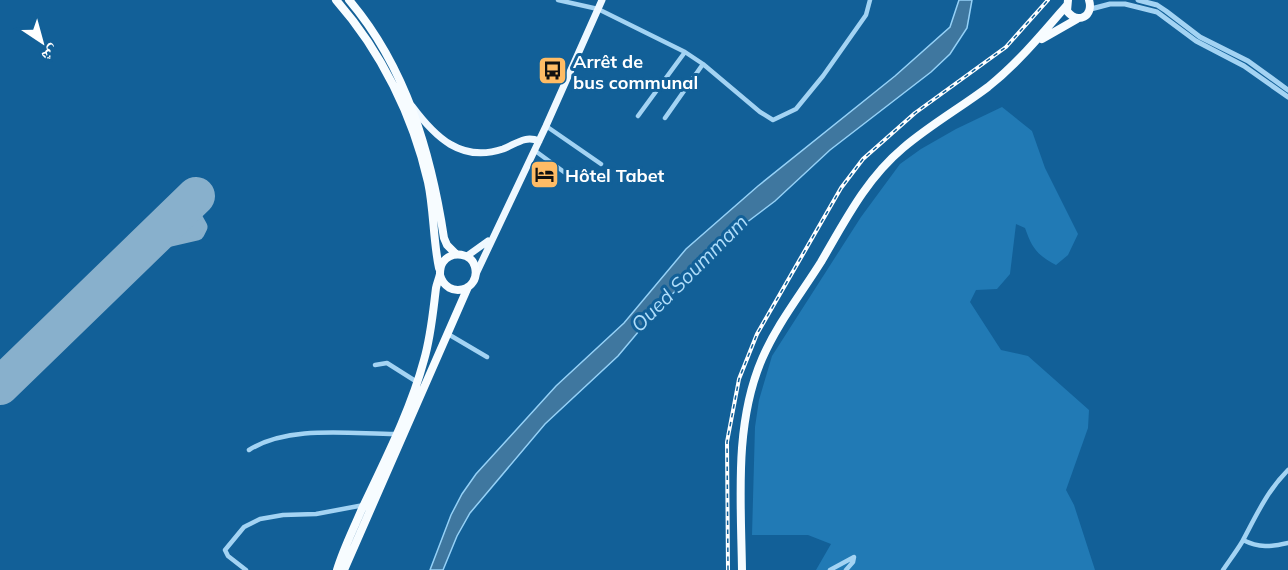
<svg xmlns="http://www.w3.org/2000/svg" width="1288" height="570" font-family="Mulish,'Noto Naskh Arabic',sans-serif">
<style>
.green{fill:#217ab5}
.water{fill:#3f779f;stroke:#95d1f7;stroke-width:1.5}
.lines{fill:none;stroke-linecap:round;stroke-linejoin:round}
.taxiway{stroke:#88b0cc;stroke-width:15}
.runway{stroke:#88b0cc;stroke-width:38}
.minor{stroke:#a3d3f3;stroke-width:4.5}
.tertiary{stroke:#a3d3f3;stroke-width:5}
.primary{stroke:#eff8ff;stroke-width:7}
.trunk{stroke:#f7fcff;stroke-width:8}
.rail-casing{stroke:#fff;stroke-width:4}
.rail{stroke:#126098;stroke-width:1.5;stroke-dasharray:4.5;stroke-linecap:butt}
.labels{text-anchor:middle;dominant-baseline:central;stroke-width:6;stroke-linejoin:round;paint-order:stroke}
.poi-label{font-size:18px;font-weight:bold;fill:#fff;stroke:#126098;text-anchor:start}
.water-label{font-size:20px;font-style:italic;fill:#afddfa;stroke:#126098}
</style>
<rect width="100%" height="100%" fill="#126098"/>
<!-- green -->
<path class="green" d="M 1002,107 L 1032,131 L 1045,168 L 1078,234 L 1068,255 L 1056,265 C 1037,255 1032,248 1025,228 L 1016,224 L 1010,274 L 997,289 L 976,290 L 970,302 L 1001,350 L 1028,356 L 1089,410 L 1088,428 L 1066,490 L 1074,505 L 1095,570 L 816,570 L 831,544 L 808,535 L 752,535 L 755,427 L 759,400 L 772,356 L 861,217 L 900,164 L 921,149 L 956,129 Z"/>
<!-- water -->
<path class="water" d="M 959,0 L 972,0 L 967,28 L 950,54 L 931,72 L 830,150 L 775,201 L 742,226 L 660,306 L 618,356 L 545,424 L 470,513 L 457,536 L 443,570 L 430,570 L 451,515 L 462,494 L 476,474 L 556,386 L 624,323 L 686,249 L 758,186 L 895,76 L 950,27 Z"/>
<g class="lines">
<!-- taxiway -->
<path class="taxiway" d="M 145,245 L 197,233 L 200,227 L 191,211 L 185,206"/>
<!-- runway -->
<path class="runway" d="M 0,386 L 196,196"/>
<!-- minor -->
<path class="minor" d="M 558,0 L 598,9 L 685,52 L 703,64 L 760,112 L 773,120 L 796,109 L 823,76 L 866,15 L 870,0
M 638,116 L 685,52
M 665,118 L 703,64
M 546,126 L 601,164
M 534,150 L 564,172
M 448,334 L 487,357
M 375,365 L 387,363 L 417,382
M 249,450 C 289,425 350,434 395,434
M 1243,540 C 1259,548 1271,547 1288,543
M 246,570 L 228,556 L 225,550 L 244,527 L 260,519 L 283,515 L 316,514 L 364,505
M 830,570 L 854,557 L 853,562 L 846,570
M 1223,570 C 1229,561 1236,552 1242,542 C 1256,516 1267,491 1288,470"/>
<!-- tertiary -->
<path class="tertiary" d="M 1138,0 L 1157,5 L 1166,11 L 1200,37 L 1248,61 L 1288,90
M 1091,9 L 1110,4 L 1125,4 L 1157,12 L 1196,41 L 1244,66 L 1288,97"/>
<!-- primary -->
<path class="primary" d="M 412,106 C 435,137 461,163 503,149 C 516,144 525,135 539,141
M 467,256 L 488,241
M 476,274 L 546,126 L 602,0"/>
<!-- trunk -->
<path class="trunk" d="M 336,0 C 381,51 413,116 428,182 C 434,210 433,240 439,268
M 349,0 C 406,67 431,153 444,238 L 447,245 L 456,254
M 1068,0 L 1067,11 C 1078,25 1094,16 1089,0
M 1042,39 L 1077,19
M 337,570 C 343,550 353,530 361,511 C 384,462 410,412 424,360 C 431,336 433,312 436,288 C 437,283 439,279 440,274 C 440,269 440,266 443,262 C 452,250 472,253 475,267 C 481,291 447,300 440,275
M 344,570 L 468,287
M 742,570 C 741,500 734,424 762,359 C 777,324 801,294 821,262 C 845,221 866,179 903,148 C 930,125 960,108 988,87 C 1018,63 1042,34 1067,5"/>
<defs>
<path id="rail" d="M 728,570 L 727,442 L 739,379 L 757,334 L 841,188 L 863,159 L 915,113 L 1006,47 L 1048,0"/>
</defs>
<!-- rail casing -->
<use href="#rail" class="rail-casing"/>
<!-- rail -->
<use href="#rail" class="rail"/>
</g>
<!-- icons -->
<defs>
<symbol id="bus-square" viewBox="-11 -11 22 22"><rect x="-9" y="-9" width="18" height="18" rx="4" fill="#ffbc65" stroke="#126098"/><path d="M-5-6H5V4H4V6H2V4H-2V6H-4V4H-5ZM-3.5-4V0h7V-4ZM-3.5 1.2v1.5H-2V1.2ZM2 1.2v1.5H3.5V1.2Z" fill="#111"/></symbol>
<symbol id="hotel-square" viewBox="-11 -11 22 22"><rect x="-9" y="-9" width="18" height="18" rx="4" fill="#ffbc65" stroke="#126098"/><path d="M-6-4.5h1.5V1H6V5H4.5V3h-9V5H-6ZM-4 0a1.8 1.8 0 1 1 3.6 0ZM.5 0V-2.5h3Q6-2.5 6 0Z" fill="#111"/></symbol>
</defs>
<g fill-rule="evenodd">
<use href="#bus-square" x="536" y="54" width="33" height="33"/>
<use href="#hotel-square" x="528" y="158" width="33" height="33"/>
</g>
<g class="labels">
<!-- poi labels -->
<g class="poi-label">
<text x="573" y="61">Arrêt de<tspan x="573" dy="21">bus communal</tspan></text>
<text x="565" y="175">Hôtel Tabet</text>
</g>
<!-- water labels -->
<g class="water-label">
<text transform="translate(689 273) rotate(-45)">Oued Soummam</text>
</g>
</g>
<!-- north arrow -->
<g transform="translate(42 42) rotate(144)" stroke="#126098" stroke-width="4.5" paint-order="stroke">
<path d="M0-4.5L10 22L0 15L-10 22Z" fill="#ffffff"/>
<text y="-9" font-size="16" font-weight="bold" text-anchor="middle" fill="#ffffff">ش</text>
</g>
</svg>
